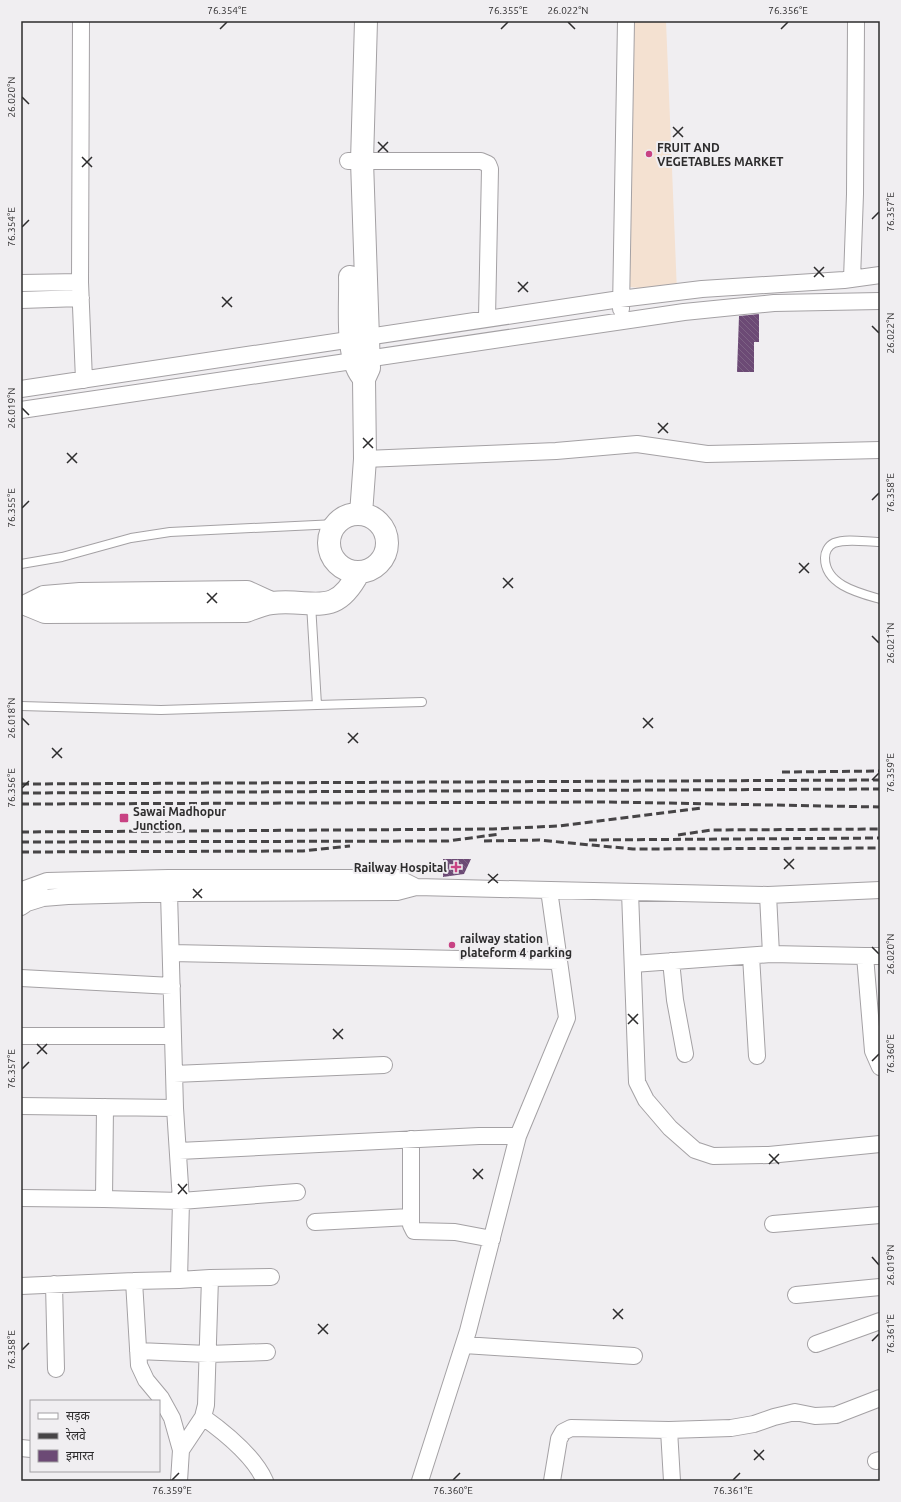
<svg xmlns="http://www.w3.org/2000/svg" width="901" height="1502" font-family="Ubuntu,'Noto Sans Devanagari',sans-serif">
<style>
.commercial{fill:#f4e1d1}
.building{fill:url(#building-back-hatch)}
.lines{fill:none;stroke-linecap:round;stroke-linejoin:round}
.lane-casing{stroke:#a4a1a4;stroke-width:10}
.street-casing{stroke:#a4a1a4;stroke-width:18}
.secondary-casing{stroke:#a4a1a4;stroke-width:24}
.lane{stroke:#fff;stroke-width:8}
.street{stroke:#fff;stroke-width:16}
.secondary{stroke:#fff;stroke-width:22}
.rail{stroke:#464446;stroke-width:3;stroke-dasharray:8 4;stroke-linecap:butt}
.ticks{fill:none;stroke:#2d2c2d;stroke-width:1.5}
.poi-dot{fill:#c84283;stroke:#f0eef1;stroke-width:1.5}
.labels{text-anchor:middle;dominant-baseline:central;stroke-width:4;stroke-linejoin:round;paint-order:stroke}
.poi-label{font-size:12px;font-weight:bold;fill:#2d2c2d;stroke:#f0eef1;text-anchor:start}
.neatline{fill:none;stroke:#2d2c2d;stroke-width:1.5}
.ticks-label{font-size:10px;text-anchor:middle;fill:#2d2c2d}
</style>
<defs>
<pattern id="building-back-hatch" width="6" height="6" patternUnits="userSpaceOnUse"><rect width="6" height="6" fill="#6c4a75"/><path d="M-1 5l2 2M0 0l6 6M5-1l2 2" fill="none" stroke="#7d6284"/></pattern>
</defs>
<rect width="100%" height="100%" fill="#f0eef1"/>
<!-- commercial -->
<path class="commercial" d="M 634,21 L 666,21 L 677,292 L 620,286 Z"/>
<!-- building -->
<path class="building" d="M 759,314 L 759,342 L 754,342 L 754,372 L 737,372 L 739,316 Z
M 443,859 L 471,859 L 464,874 L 443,877 Z"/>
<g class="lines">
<defs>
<path id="lane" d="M 880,542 C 866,542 847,538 834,543 C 828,546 825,552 825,558 C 825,585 859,593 880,599
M 21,564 L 62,557 L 131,538 L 170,532 L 336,524
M 317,705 L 422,702
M 21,706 L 161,710 L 317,705 L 311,604"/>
<path id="street" d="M 81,21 L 80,282 L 84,380
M 348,161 L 481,161 L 488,164 L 490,169 L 487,318
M 852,279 L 855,194 L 856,21
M 21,283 L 80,282
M 21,300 L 81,298
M 621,309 L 626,21
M 21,389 L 620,299 L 702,289 L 844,280 L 880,275
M 21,410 L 684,312 L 774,303 L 880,301
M 365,459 L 556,451 L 637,444 L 707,454 L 880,450
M 21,892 L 25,889 L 47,881 L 168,878 L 398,878 L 416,887
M 630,892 L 637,1082 L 646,1100 L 670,1128 L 695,1150 L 713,1156 L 769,1155 L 880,1144
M 169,893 L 175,1108 L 181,1201 L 179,1280
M 768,895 L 771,954 L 865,956 L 873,1051 L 880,1067
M 21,907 L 27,903 L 43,898 L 68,896 L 180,893 L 397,892 L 416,887 L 768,895 L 880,890
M 171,953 L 559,961
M 751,956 L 757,1056
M 865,956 L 880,956
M 671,961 L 675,1000 L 685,1054
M 633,964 L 771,954
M 21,978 L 172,986
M 21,1036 L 173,1036
M 174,1074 L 384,1065
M 21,1106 L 175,1108
M 105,1107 L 104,1199 L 181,1201 L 297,1192
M 411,1139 L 411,1225 L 414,1231 L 455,1232 L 492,1239
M 179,1151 L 479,1136 L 518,1136
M 21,1198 L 104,1199
M 315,1222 L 410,1217
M 773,1224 L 880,1215
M 210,1278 L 271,1277
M 54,1284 L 56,1369
M 21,1286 L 134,1281
M 796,1295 L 880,1287
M 816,1344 L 880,1321
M 464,1345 L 634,1356
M 138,1351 L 208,1354 L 267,1352
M 203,1417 C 224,1432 254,1456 265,1481
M 669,1430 L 672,1481
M 21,1448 L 31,1449
M 876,1461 L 880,1460
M 179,1481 L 181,1450 L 172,1418 L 161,1398 L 146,1380 L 139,1365 L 134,1281 L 179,1280 L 210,1278 L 206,1405 L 203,1417 L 181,1450
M 420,1481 L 468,1331 L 518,1136 L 567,1018 L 549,890
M 552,1481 L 559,1439 L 563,1432 L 571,1428 L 669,1430 L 731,1428 L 754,1424 L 774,1417 L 795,1412 L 815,1416 L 836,1415 L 880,1398"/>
<path id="secondary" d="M 350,277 C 351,305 345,354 362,376
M 361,514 L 365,459 L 364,379 L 369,368 L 362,161 L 366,21
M329 543a29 29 0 1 1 58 0a29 29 0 1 1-58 0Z
M 28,605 L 45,612 L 246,611 C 254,608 263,604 272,603 C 314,598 334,620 359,572
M 28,605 L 44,597 L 80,594 L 247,592 L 271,603"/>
</defs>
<!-- lane casing -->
<use href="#lane" class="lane-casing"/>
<!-- street casing -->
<use href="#street" class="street-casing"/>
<!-- secondary casing -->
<use href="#secondary" class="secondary-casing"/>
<!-- lane -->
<use href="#lane" class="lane"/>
<!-- street -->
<use href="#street" class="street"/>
<!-- secondary -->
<use href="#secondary" class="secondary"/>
<!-- rail -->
<path class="rail" d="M 782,772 L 880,771
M 21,784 L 880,780
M 21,793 L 880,789
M 21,804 L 609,802 L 880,807
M 21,832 L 493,829 L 558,826 L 702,808
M 678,835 L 712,830 L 880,829
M 589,840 L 880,838
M 484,841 L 539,840 L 633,849 L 880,848
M 21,842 L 448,841 L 500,834
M 21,852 L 303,851 L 350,846"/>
</g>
<!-- ticks -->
<path class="ticks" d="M 568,22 L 575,29M 220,29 L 227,22M 501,29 L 508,22M 781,29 L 788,22M 22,97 L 29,104M 673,127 L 683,137M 673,137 L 683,127M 378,142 L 388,152M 378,152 L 388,142M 82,157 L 92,167M 82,167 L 92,157M 872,219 L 879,212M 22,227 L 29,220M 814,267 L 824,277M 814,277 L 824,267M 518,282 L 528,292M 518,292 L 528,282M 222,297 L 232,307M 222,307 L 232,297M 872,326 L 879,333M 22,408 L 29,415M 658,423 L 668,433M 658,433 L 668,423M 363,438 L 373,448M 363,448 L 373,438M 67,453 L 77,463M 67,463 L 77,453M 872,500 L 879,493M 22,508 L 29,501M 799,563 L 809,573M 799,573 L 809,563M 503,578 L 513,588M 503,588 L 513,578M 207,593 L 217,603M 207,603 L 217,593M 872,636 L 879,643M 22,718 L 29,725M 643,718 L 653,728M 643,728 L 653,718M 348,733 L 358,743M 348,743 L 358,733M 52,748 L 62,758M 52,758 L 62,748M 872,780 L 879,773M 22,788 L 29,781M 784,859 L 794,869M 784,869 L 794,859M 488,874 L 498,883M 488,883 L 498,874M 193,889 L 202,898M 193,898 L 202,889M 872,947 L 879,954M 628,1014 L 638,1024M 628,1024 L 638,1014M 333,1029 L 343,1039M 333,1039 L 343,1029M 37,1044 L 47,1054M 37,1054 L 47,1044M 872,1061 L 879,1054M 22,1069 L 29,1062M 769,1154 L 779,1164M 769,1164 L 779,1154M 473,1169 L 483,1179M 473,1179 L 483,1169M 178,1184 L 187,1194M 178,1194 L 187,1184M 872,1257 L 879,1265M 613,1309 L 623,1319M 613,1319 L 623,1309M 318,1324 L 328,1334M 318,1334 L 328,1324M 872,1341 L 879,1334M 22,1350 L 29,1343M 754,1450 L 764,1460M 754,1460 L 764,1450M 172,1480 L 179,1473M 453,1480 L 460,1473M 733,1480 L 740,1473"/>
<!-- markers -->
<g class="poi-dot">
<circle cx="649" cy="154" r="4"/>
<rect x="119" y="813" width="10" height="10" rx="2"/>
<path d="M454 861h4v4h4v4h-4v4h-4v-4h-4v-4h4z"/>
<circle cx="452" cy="945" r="4"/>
</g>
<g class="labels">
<!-- poi labels -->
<g class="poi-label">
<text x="657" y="147">FRUIT AND<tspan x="657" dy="14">VEGETABLES MARKET</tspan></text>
<text x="133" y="811">Sawai Madhopur<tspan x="133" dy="14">Junction</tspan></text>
<text x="447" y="867" text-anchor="end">Railway Hospital</text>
<text x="460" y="938">railway station<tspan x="460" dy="14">plateform 4 parking</tspan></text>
</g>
</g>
<!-- border -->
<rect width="901" height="1502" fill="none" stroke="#f0eef1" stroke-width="44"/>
<!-- legend -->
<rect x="30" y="1400" width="130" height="72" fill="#f0eef1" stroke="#a2a0a3"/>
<rect x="38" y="1413" width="20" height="6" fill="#ffffff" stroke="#a2a0a3"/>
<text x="66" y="1420" font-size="12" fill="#2d2c2d">सड़क</text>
<rect x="38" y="1433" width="20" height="6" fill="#464446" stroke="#a2a0a3"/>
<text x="66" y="1440" font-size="12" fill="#2d2c2d">रेलवे</text>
<rect x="38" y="1450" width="20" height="12" fill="#6c4a75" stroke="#a2a0a3"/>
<text x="66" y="1460" font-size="12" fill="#2d2c2d">इमारत</text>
<rect x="22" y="22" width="857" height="1458" class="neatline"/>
<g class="ticks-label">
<text x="227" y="14">76.354°E</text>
<text x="508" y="14">76.355°E</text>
<text x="568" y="14">26.022°N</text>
<text x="788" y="14">76.356°E</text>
<text transform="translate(11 97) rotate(-90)" y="4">26.020°N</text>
<text transform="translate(890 212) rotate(-90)" y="4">76.357°E</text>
<text transform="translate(11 227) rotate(-90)" y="4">76.354°E</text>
<text transform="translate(890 333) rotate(-90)" y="4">26.022°N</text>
<text transform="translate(11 408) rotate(-90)" y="4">26.019°N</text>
<text transform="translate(890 493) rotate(-90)" y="4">76.358°E</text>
<text transform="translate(11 508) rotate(-90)" y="4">76.355°E</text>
<text transform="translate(890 643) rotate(-90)" y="4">26.021°N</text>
<text transform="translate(11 718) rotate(-90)" y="4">26.018°N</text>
<text transform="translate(890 773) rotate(-90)" y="4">76.359°E</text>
<text transform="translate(11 788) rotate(-90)" y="4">76.356°E</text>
<text transform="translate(890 954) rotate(-90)" y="4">26.020°N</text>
<text transform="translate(890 1054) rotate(-90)" y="4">76.360°E</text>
<text transform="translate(11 1069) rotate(-90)" y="4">76.357°E</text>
<text transform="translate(890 1265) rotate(-90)" y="4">26.019°N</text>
<text transform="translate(890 1334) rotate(-90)" y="4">76.361°E</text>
<text transform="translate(11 1350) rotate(-90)" y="4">76.358°E</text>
<text x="172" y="1494">76.359°E</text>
<text x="453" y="1494">76.360°E</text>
<text x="733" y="1494">76.361°E</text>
</g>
</svg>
